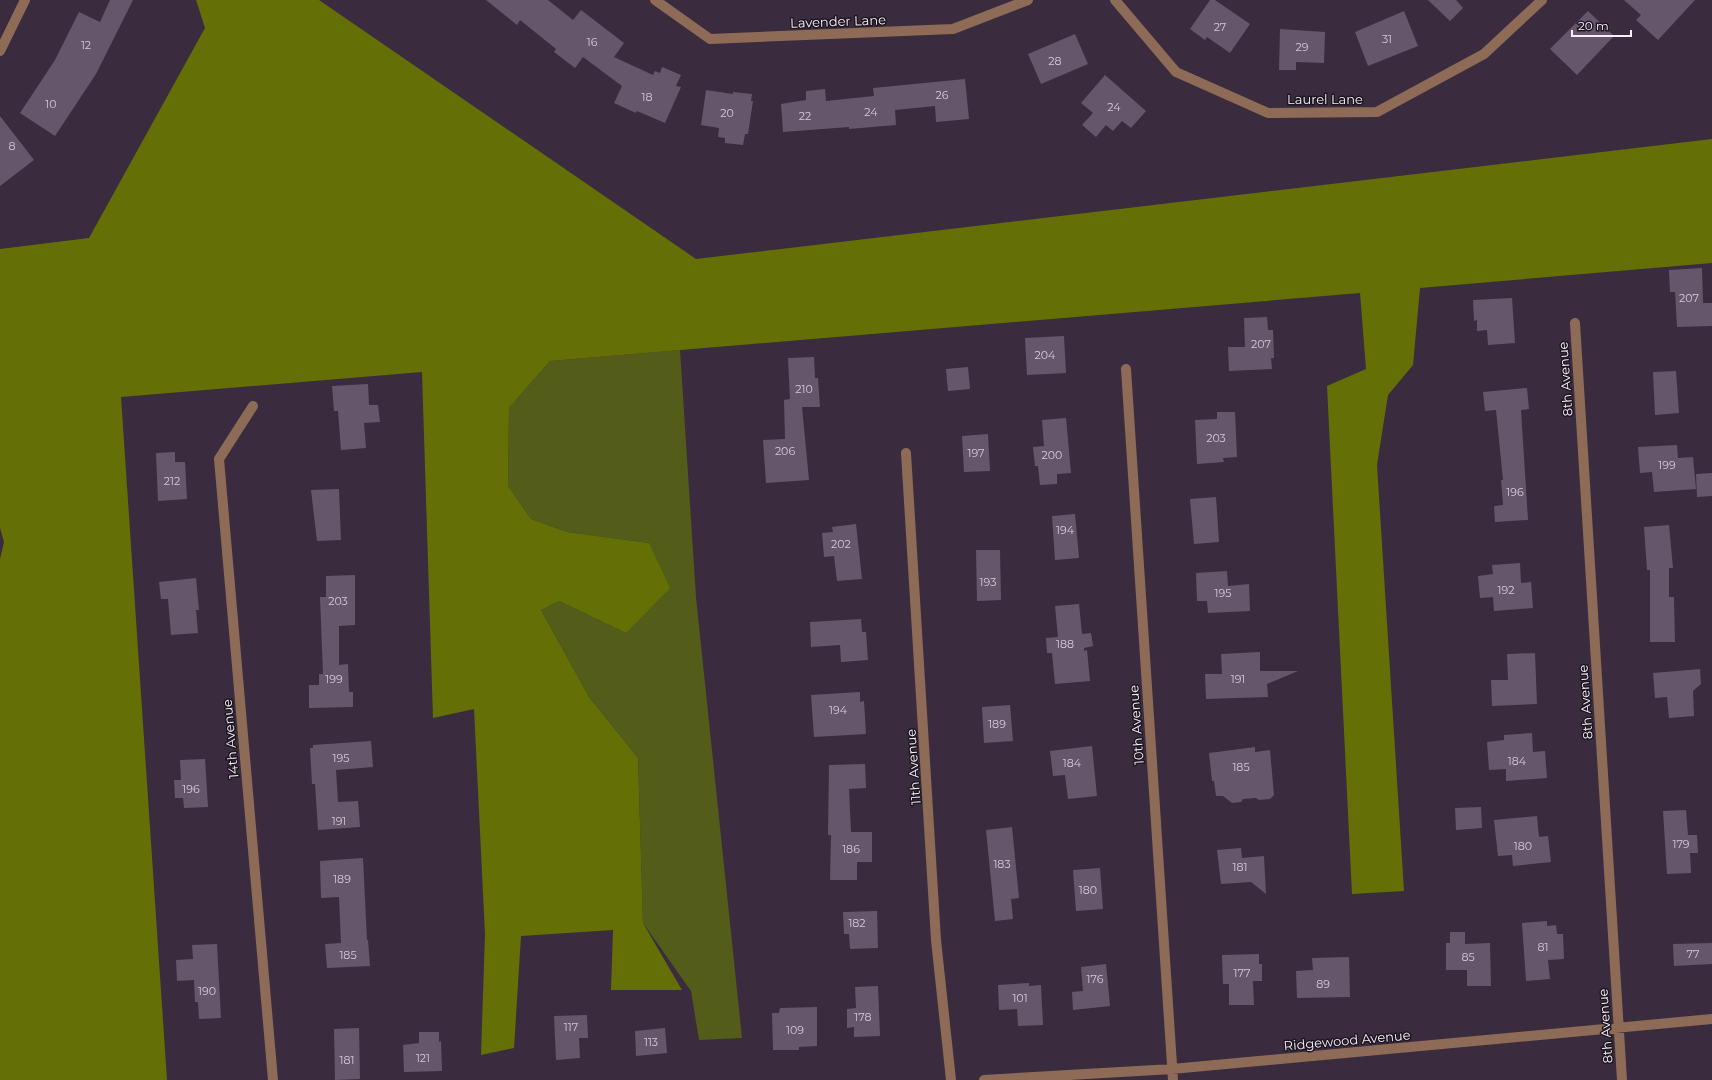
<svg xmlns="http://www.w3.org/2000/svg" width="1712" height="1080" font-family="Montserrat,sans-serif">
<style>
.green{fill:#535c18}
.forest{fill:#647005}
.building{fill:#66566b}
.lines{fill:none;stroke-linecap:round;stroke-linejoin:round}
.minor{stroke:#8d6b57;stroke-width:10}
.labels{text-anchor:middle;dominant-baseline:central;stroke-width:3;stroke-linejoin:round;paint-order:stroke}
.number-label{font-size:11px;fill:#d4c9d7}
.street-label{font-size:13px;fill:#f8effb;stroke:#1d171f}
</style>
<rect width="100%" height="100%" fill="#3a2c3e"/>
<!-- green -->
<path class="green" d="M 680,350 L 696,597 L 742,1038 L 699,1040 L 691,991 L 643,923 L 638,758 L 589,697 L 541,610 L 559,601 L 626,633 L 649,543 L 567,532 L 531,519 L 508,486 L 509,408 L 550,361 Z"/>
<!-- forest -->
<path class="forest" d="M 196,0 L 319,0 L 696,259 L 1712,139 L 1712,263 L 1420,288 L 1413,365 L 1388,395 L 1377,465 L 1404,891 L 1352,894 L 1327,386 L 1366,369 L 1360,293 L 550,361 L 509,408 L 508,486 L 531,519 L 567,532 L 649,543 L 670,588 L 626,633 L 559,601 L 541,610 L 589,697 L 638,758 L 643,923 L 682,990 L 611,990 L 613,930 L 521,936 L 514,1048 L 481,1055 L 485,934 L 474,709 L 433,718 L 422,372 L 121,397 L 167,1080 L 0,1080 L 0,559 L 4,542 L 0,528 L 0,249 L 89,238 L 205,28 Z"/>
<!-- building -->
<path class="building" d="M 110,0 L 133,0 L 96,74 L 55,136 L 20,113 L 55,60 L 79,12 L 100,22 Z
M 486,0 L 548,0 L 573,20 L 581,10 L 624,43 L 614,57 L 653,75 L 655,71 L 660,73 L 662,67 L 681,75 L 676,86 L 681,87 L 665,123 L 637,111 L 636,113 L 614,103 L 622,86 L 583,57 L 575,68 L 554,52 L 556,49 L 520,20 L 517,25 Z
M 1210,0 L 1215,0 L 1250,24 L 1230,53 L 1207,37 L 1205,40 L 1190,29 Z
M 1428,0 L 1456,0 L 1463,8 L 1450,21 Z
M 1624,0 L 1695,0 L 1658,40 L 1636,20 L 1641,15 Z
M 1404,11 L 1418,46 L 1368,66 L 1355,32 Z
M 1588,11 L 1614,36 L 1577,75 L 1550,49 Z
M 1280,29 L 1325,32 L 1324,63 L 1296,62 L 1296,70 L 1279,70 Z
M 1075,34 L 1088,64 L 1041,84 L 1028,54 Z
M 1105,75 L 1146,111 L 1131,128 L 1122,121 L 1113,131 L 1106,125 L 1096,137 L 1082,125 L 1093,113 L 1081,103 Z
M 965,79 L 969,119 L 936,122 L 935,106 L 895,110 L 896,125 L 849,129 L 849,127 L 783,132 L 781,104 L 806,100 L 806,91 L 825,89 L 826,101 L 874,96 L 873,88 Z
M 706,90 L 733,94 L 733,92 L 752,94 L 751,101 L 753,101 L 748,134 L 745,134 L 743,145 L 725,143 L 725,138 L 718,137 L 719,128 L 701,125 Z
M 0,116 L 34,160 L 0,186 Z
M 1702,268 L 1703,303 L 1712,303 L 1712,326 L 1677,327 L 1675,292 L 1670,292 L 1669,270 Z
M 1512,298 L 1515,343 L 1488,345 L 1487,330 L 1477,331 L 1477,320 L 1474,321 L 1473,300 Z
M 1267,317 L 1268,330 L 1273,330 L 1274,358 L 1271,358 L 1272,369 L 1229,371 L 1228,347 L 1245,347 L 1244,318 Z
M 1064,336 L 1066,373 L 1027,375 L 1025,338 Z
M 814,357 L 815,378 L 818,378 L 820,407 L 802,407 L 809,480 L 766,483 L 763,440 L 785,439 L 784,400 L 790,399 L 788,358 Z
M 968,367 L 970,389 L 948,391 L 946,369 Z
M 1676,371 L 1679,413 L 1655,415 L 1653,372 Z
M 368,384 L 369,405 L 378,405 L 380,422 L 364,423 L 366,448 L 341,450 L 338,411 L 334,411 L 332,386 Z
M 1527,388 L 1529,409 L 1521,410 L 1528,520 L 1495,522 L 1494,506 L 1503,505 L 1501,480 L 1503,480 L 1496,410 L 1485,411 L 1483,392 Z
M 1217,412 L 1235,412 L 1237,457 L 1223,458 L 1224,462 L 1197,464 L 1195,420 L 1217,419 Z
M 1066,418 L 1071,473 L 1057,474 L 1057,484 L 1040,485 L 1038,466 L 1035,466 L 1033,447 L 1044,446 L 1042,420 Z
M 988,434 L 990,471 L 964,472 L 962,436 Z
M 1677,445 L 1678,458 L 1693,457 L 1696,489 L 1654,492 L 1652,472 L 1640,473 L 1638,447 Z
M 175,452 L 175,462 L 185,462 L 187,499 L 158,501 L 156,453 Z
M 1712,473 L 1712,496 L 1697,497 L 1696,474 Z
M 339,489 L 341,540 L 317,541 L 311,490 Z
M 1216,497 L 1219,542 L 1194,544 L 1190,499 Z
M 1075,514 L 1079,558 L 1055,560 L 1052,516 Z
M 856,524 L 862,579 L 837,581 L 834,556 L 824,557 L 822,533 L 833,532 L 832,527 Z
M 1669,525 L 1673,568 L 1669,568 L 1669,597 L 1674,597 L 1675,642 L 1650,642 L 1650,570 L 1647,570 L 1644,527 Z
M 976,550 L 1000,550 L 1001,600 L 977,601 Z
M 1520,563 L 1521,583 L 1531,582 L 1533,608 L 1494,611 L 1493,597 L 1480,598 L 1478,576 L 1493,574 L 1492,565 Z
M 1227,571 L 1228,586 L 1249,584 L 1250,611 L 1208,613 L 1207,601 L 1197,601 L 1196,573 Z
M 355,575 L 355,625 L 339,626 L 339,665 L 348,664 L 349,692 L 353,692 L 353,707 L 309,708 L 309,685 L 319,685 L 319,674 L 323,674 L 320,597 L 326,597 L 326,576 Z
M 196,578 L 199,610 L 196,610 L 198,633 L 171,635 L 168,599 L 161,599 L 159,582 Z
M 1079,604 L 1082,634 L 1091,633 L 1093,646 L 1084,648 L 1084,651 L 1087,650 L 1090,681 L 1055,684 L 1052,653 L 1047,653 L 1046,638 L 1058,637 L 1055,606 Z
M 861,619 L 862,632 L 866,632 L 868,660 L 841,662 L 840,645 L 811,647 L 810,622 Z
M 1260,652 L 1260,671 L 1298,671 L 1267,684 L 1268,697 L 1206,699 L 1205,674 L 1222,674 L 1221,654 Z
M 1535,653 L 1537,704 L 1492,706 L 1491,680 L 1508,680 L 1507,654 Z
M 1700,669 L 1701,684 L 1693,691 L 1694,716 L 1669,718 L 1667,697 L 1655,698 L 1653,673 Z
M 860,692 L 860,702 L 864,701 L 866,734 L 814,737 L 811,695 Z
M 1010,705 L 1013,741 L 984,743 L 982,707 Z
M 1532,733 L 1533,752 L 1545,751 L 1547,778 L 1506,781 L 1506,769 L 1489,770 L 1487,742 L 1504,740 L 1504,735 Z
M 371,741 L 373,767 L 336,770 L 338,802 L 358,801 L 360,827 L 318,830 L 315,784 L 312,784 L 310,748 L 313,748 L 313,745 Z
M 1092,746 L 1097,796 L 1068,799 L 1065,775 L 1053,776 L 1050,751 Z
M 1255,747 L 1255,752 L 1270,750 L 1274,795 L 1270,799 L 1259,800 L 1256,798 L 1243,799 L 1241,802 L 1232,803 L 1223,796 L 1216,796 L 1214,781 L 1212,781 L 1209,753 Z
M 205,759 L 208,807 L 184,808 L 183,798 L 175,798 L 174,780 L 181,780 L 180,760 Z
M 865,764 L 866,788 L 849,789 L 851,832 L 872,832 L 872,862 L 857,862 L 857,880 L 830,880 L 831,835 L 828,835 L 829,765 Z
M 1481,807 L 1482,828 L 1456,830 L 1455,808 Z
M 1686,810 L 1688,835 L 1697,835 L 1698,853 L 1690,853 L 1691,873 L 1667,874 L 1663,811 Z
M 1537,816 L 1539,837 L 1548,836 L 1551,862 L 1513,866 L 1512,855 L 1498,856 L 1494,820 Z
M 1012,827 L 1019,898 L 1011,899 L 1013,919 L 995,921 L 986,830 Z
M 1241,848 L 1242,858 L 1264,856 L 1266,894 L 1251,882 L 1221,884 L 1217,850 Z
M 363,858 L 367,940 L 368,940 L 370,966 L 327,968 L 325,944 L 341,943 L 339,897 L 321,898 L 320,861 Z
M 1100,868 L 1103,909 L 1076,911 L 1073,870 Z
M 877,911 L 878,948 L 850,949 L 849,934 L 844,934 L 843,912 Z
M 1547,921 L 1547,926 L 1556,925 L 1557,934 L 1563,934 L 1564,959 L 1548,960 L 1550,979 L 1526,981 L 1522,923 Z
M 1450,932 L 1465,932 L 1465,944 L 1490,943 L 1491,986 L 1467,986 L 1467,970 L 1446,970 L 1446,943 L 1450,943 Z
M 1712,943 L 1712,964 L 1674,966 L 1673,944 Z
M 217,944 L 221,1018 L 199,1019 L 198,1002 L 195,1002 L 194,980 L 177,981 L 176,960 L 193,959 L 192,945 Z
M 1259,954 L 1259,964 L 1262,964 L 1262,981 L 1253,981 L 1254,1005 L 1229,1005 L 1229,984 L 1223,984 L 1222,955 Z
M 1349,957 L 1350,997 L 1297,998 L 1296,971 L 1313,970 L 1312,958 Z
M 1106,964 L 1110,1006 L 1073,1010 L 1072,992 L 1083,991 L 1081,967 Z
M 1029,983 L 1029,986 L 1041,985 L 1043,1025 L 1018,1026 L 1017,1009 L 999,1010 L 998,985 Z
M 878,986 L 880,1036 L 854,1037 L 854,1027 L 847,1028 L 847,1009 L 856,1008 L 855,987 Z
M 817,1007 L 817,1046 L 799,1047 L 799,1050 L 773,1050 L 772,1013 L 779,1013 L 780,1008 Z
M 587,1015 L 588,1038 L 579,1038 L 580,1058 L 556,1060 L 554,1016 Z
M 359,1028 L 360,1079 L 335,1080 L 334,1029 Z
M 665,1028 L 667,1053 L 636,1056 L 635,1031 Z
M 419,1032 L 439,1032 L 439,1042 L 441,1041 L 442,1071 L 404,1072 L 403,1045 L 419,1043 Z"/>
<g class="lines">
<!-- minor -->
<path class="minor" d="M 655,0 L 710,39 L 953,29 L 1028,0
M 1115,0 L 1176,72 L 1268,113 L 1377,112 L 1484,54 L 1542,0
M 0,51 L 25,0
M 1575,323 L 1622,1080
M 1126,369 L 1173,1080
M 253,406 L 219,459 L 273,1080
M 906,453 L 936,940 L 951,1080
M 984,1080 L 1172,1069 L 1712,1019"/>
</g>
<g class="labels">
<!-- number labels -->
<g class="number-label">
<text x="1220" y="27">27</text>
<text x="1387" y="39">31</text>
<text x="592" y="42">16</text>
<text x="86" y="45">12</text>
<text x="1302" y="47">29</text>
<text x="1055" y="61">28</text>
<text x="942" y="95">26</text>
<text x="647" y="97">18</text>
<text x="51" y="104">10</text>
<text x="1114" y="107">24</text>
<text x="871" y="112">24</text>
<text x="727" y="113">20</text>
<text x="805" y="116">22</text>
<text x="12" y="146">8</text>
<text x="1689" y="298">207</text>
<text x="1261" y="344">207</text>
<text x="1045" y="355">204</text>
<text x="804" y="389">210</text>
<text x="1216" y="438">203</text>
<text x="785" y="451">206</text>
<text x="976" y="453">197</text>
<text x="1052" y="455">200</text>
<text x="1667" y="465">199</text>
<text x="172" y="481">212</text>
<text x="1515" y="492">196</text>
<text x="1065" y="530">194</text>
<text x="841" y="544">202</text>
<text x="988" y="582">193</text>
<text x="1506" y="590">192</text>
<text x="1223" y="593">195</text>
<text x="338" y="601">203</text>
<text x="1065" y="644">188</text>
<text x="334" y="679">199</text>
<text x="1238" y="679">191</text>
<text x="838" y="710">194</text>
<text x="997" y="724">189</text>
<text x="341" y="758">195</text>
<text x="1517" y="761">184</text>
<text x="1072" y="763">184</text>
<text x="1241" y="767">185</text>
<text x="191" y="789">196</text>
<text x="339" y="821">191</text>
<text x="1681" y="844">179</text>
<text x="1523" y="846">180</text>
<text x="851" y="849">186</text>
<text x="1002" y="864">183</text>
<text x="1240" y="867">181</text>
<text x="342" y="879">189</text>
<text x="1088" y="890">180</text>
<text x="857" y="923">182</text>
<text x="1543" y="947">81</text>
<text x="1693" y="954">77</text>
<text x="348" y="955">185</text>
<text x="1468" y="957">85</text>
<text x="1242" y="973">177</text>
<text x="1095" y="979">176</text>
<text x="1323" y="984">89</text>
<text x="207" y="991">190</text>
<text x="1020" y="998">101</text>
<text x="863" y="1017">178</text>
<text x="571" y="1027">117</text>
<text x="795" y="1030">109</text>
<text x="651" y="1042">113</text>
<text x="423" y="1058">121</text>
<text x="347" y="1060">181</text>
</g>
<!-- street labels -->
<g class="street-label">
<text transform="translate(838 21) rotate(-2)">Lavender Lane</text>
<text x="1325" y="99">Laurel Lane</text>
<text transform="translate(1565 379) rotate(-94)">8th Avenue</text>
<text transform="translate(1585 702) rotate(-94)">8th Avenue</text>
<text transform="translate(1136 725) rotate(-94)">10th Avenue</text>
<text transform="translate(230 739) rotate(-95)">14th Avenue</text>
<text transform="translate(913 767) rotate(-94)">11th Avenue</text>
<text transform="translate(1605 1026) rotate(-94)">8th Avenue</text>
<text transform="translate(1347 1040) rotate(-5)">Ridgewood Avenue</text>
</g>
</g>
<!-- scale -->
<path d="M1572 30v6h59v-6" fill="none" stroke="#f8effb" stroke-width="2"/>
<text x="1578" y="30" font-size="12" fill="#f8effb" stroke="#1d171f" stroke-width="3" paint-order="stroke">20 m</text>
</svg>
